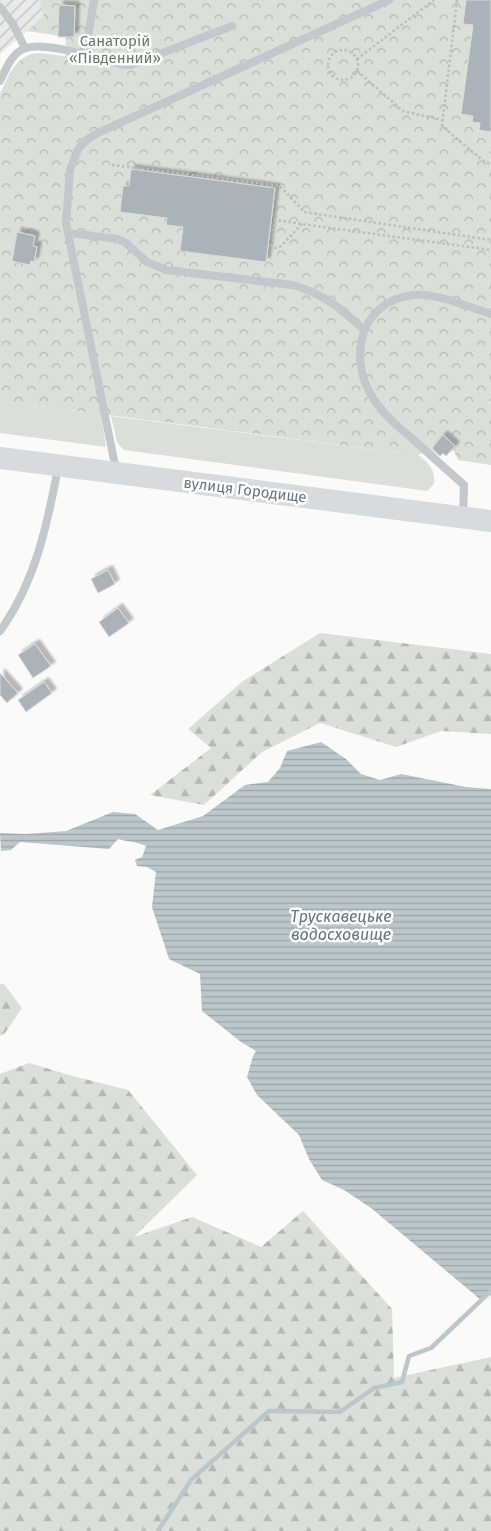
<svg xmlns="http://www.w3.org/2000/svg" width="491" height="1531" font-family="'Fira Sans',sans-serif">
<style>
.industrial{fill:url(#industrial-furrows)}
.grass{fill:#dadfd7}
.forest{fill:url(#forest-firs)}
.park{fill:url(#park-crowns)}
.water{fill:url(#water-rules)}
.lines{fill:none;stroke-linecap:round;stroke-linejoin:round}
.stream{stroke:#bbc7cb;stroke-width:4.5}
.building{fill:#aab3b9;stroke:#dcdcda;filter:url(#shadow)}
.path{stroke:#bbbfc2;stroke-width:2.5;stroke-dasharray:2.5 2.5;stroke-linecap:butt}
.lane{stroke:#c3c8cc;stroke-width:8}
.secondary{stroke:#d6dbdf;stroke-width:22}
.labels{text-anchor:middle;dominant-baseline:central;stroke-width:5;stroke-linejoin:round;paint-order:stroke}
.park-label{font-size:15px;fill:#687a64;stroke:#fff}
.street-label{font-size:15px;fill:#657683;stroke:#fff}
.water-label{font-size:16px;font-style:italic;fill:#60757c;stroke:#fff}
</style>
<defs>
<pattern id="industrial-furrows" width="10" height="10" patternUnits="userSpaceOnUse" patternTransform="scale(1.25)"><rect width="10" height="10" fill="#e8e9e9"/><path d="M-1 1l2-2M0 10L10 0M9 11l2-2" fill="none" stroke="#c0c1c2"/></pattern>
<pattern id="forest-firs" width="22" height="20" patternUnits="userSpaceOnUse" patternTransform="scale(1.25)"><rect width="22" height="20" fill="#dadfd7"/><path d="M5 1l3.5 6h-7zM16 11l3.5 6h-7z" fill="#b4b9b4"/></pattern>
<pattern id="park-crowns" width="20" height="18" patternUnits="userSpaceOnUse" patternTransform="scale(1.25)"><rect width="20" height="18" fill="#dadfd7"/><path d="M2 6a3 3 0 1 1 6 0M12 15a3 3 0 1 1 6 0" fill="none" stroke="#b4b9b4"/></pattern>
<pattern id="water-rules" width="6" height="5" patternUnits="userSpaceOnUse" patternTransform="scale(1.25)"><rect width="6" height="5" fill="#bbc7cb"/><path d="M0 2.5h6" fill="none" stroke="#9ca6aa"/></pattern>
<filter id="shadow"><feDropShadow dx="4.5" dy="-4.5" stdDeviation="1" flood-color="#0004"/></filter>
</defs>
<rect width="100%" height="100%" fill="#fafaf8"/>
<!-- industrial -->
<path class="industrial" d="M 0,0 L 39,0 L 45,16 L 0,54 Z"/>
<!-- grass -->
<path class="grass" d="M 0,401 L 101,414 L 106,447 L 0,433 Z
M 111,416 L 418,455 C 428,462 436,470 434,484 L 427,491 L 124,450 L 117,442 Z"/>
<!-- forest -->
<path class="forest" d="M 320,633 L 491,654 L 491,734 L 441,731 L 396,747 L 320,723 L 262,752 L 204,805 L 150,795 L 211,748 L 188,729 L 243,681 Z
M 0,984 L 4,984 L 22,1008 L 5,1033 L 0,1036 Z
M 29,1063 L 69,1075 L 128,1090 L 197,1175 L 134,1237 L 192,1217 L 261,1247 L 303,1211 L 392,1309 L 394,1378 L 491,1357 L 491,1531 L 0,1531 L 0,1074 Z"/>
<!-- park -->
<path class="park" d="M 39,0 L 491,0 L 491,465 L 458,460 L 453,449 L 446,456 L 443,453 L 440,457 L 431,450 L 418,455 L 0,401 L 0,94 C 8,77 16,54 38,53 C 47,53 56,56 65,56 L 66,37 L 27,31 L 44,16 Z"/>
<!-- water -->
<path class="water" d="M 321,742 L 346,759 L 361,774 L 380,780 L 401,774 L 466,787 L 491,789 L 491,1295 L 481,1300 L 371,1208 L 344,1190 L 322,1180 L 309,1159 L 299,1135 L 257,1095 L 247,1077 L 253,1056 L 256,1051 L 241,1042 L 202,1011 L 200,974 L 169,959 L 152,907 L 156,872 L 147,867 L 137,866 L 135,860 L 142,857 L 146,846 C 135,841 129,842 118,839 L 109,849 L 20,842 L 11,850 L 1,851 L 0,833 L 27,834 L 66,831 L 113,812 L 135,814 L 158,830 L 203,816 L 245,785 L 268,782 L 280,768 L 287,751 Z"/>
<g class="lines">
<!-- stream -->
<path class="stream" d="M 158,1531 L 191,1480 L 269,1411 L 340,1412 L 374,1388 L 402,1382 L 409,1356 L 431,1348 L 491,1291"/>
</g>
<!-- building -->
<path class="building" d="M 466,0 L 491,0 L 491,132 L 479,130 L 480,123 L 472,122 L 473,116 L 461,114 L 473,25 L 463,24 Z
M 59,5 L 75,6 L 74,37 L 58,37 Z
M 131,169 L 275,188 L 266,262 L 180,251 L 183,227 L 166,225 L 167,218 L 120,212 L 123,186 L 129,186 Z
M 17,232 L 35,236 L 33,246 L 37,247 L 34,262 L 31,261 L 30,265 L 12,261 Z
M 443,435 L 455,446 L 446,456 L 443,453 L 440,456 L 432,448 Z
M 108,570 L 115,584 L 98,593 L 91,579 Z
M 118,608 L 129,623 L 109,637 L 99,622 Z
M 35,644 L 51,666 L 33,678 L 18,655 Z
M 0,673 L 18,693 L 7,703 L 0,695 Z
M 44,682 L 52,693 L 26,712 L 18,700 Z"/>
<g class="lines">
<!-- path -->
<path class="path" d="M 457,0 L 442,126 L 481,159 L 491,165
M328 65a15 15 0 1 1 30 0a15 15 0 1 1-30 0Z
M 357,59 L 434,0
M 357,71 L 403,111 L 442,120
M 112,165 L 280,186 L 304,212 L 491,240
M 302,224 L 281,246 L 276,248 L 272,246 L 275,220 L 302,224 L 491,250"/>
<!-- lane -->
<path class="lane" d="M 0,7 L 13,24 L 25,48
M 85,56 L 94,0
M 0,81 C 6,69 12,52 26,48 C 47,41 102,60 125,65 L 131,65 L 232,26
M 68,233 L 118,239 L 126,243 L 147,262 L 166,270 L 293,285 C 323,294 341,308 364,330
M 116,470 L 66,223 L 70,170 L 78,149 L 88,139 L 100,132 L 389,0
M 463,516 L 464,485 C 447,470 430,455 413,439 C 398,427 384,415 373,398 C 347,358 360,301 413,295 C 439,293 467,307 491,314
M 0,631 C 35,583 47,526 58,468"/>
<!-- secondary -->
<path class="secondary" d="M 0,458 L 491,521"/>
</g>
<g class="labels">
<!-- park labels -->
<g class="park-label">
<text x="115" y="41">Санаторій<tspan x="115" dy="17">«Південний»</tspan></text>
</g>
<!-- street labels -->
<g class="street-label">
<text transform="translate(245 490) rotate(7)">вулиця Городище</text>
</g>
<!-- water labels -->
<g class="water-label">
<text x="341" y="916">Трускавецьке<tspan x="341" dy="18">водосховище</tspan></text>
</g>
</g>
</svg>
